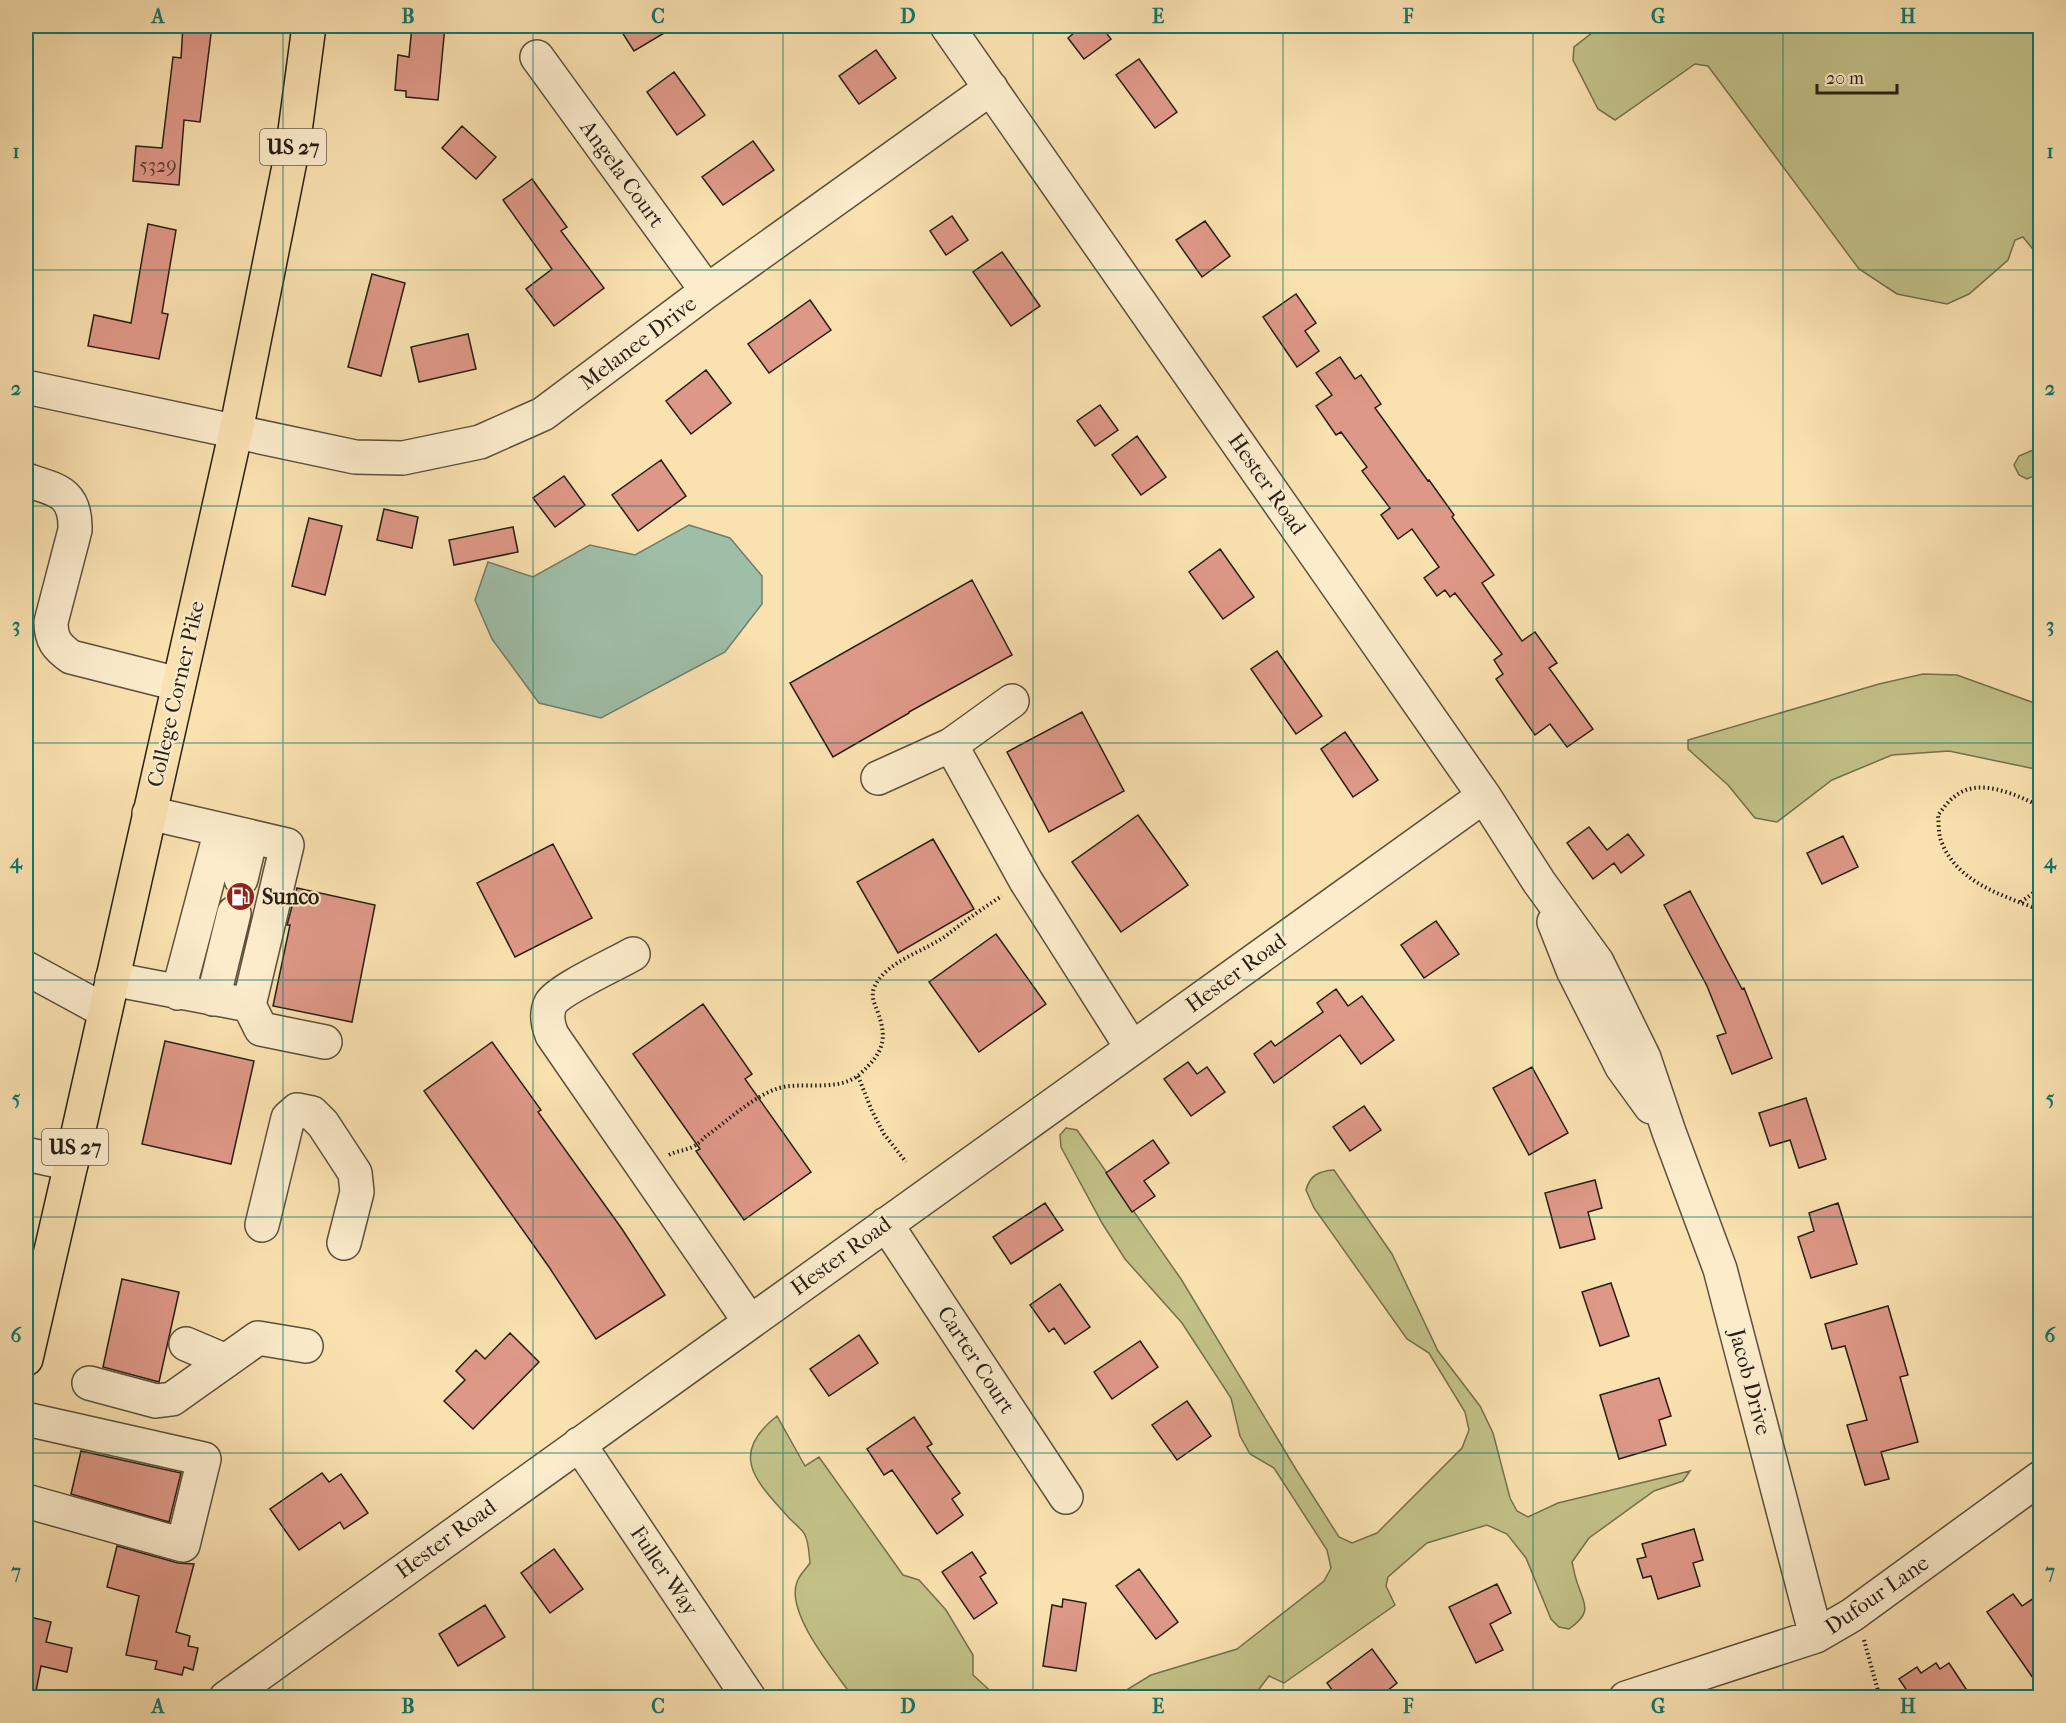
<svg xmlns="http://www.w3.org/2000/svg" width="2066" height="1723" font-family="'IM FELL French Canon',serif">
<style>
.green{fill:#c2c188;stroke:#74704e;stroke-width:1.5}
.water{fill:#9fbea8;stroke:#6f7e6d;stroke-width:1.5}
.building{fill:#de9887;stroke:#271f15;stroke-width:1.5}
.lines{fill:none;stroke-linecap:round;stroke-linejoin:round}
.minor-casing{stroke:#5c503c;stroke-width:36}
.highway-casing{stroke:#271f15;stroke-width:36}
.path{stroke:#271f15;stroke-width:4;stroke-dasharray:1.5 3;stroke-linecap:butt}
.minor{stroke:#fceccc;stroke-width:33}
.highway{stroke:#fae1b0;stroke-width:33}
.grid{fill:none;stroke:#0f766e;stroke-width:1.5;stroke-opacity:0.55}
.labels{text-anchor:middle;dominant-baseline:central;stroke-width:4.5;stroke-linejoin:round;paint-order:stroke}
.number-label{font-size:20px;fill:#553d32}
.shield{fill:#fceccc;stroke:#675c4c;stroke-width:1.5}
.shield-label{font-size:21px;font-weight:bold;fill:#271f15}
.street-label{font-size:22px;fill:#271f15;stroke:#fceccc}
.poi-label{font-size:22px;font-weight:bold;fill:#271f15;stroke:#fceccc;text-anchor:start}
.neatline{fill:none;stroke:#0f766e;stroke-width:2}
.grid-label{font-size:20px;text-anchor:middle;font-weight:bold;fill:#0f766e}
</style>
<rect width="100%" height="100%" fill="#fae1b0"/>
<filter id="stains"><feTurbulence type="fractalNoise" baseFrequency=".00333" numOctaves="4"/><feColorMatrix values="0 0 0 0 .2 0 0 0 0 .09 0 0 0 0 .02 0 0 0 .5 -.17"/></filter>
<radialGradient id="worn" r=".72"><stop offset=".6" stop-color="#630" stop-opacity="0"/><stop offset="1" stop-color="#630" stop-opacity=".3"/></radialGradient>
<!-- green -->
<path class="green" d="M 1601,26 L 2040,26 L 2040,258 L 2023,237 L 2015,240 L 2008,260 L 1969,294 L 1947,304 L 1897,294 L 1859,269 L 1708,66 L 1695,64 L 1615,120 L 1598,109 L 1573,60 L 1574,47 Z
M 2040,447 L 2040,473 L 2027,479 L 2019,475 L 2014,465 L 2019,456 Z
M 1923,674 L 1957,675 L 2040,705 L 2040,770 L 1949,751 L 1892,755 L 1832,780 L 1777,822 L 1755,818 L 1728,785 L 1688,749 L 1688,740 L 1879,684 Z
M 1066,1128 L 1077,1130 L 1181,1279 L 1297,1471 L 1339,1537 L 1352,1543 L 1377,1533 L 1462,1448 L 1469,1430 L 1465,1412 L 1429,1353 L 1407,1339 L 1314,1208 L 1306,1190 C 1310,1175 1319,1171 1334,1170 L 1392,1254 L 1438,1351 L 1480,1406 L 1493,1433 L 1510,1498 L 1517,1511 L 1528,1517 L 1558,1503 L 1690,1471 L 1683,1481 L 1654,1491 L 1589,1538 L 1572,1562 C 1574,1570 1575,1578 1578,1585 C 1586,1608 1591,1613 1569,1629 L 1559,1627 L 1551,1619 L 1526,1558 L 1507,1534 L 1487,1525 L 1427,1543 L 1388,1577 L 1386,1586 L 1395,1605 L 1284,1683 L 1269,1676 L 1253,1697 L 1115,1697 L 1151,1675 L 1237,1649 L 1324,1581 L 1331,1568 L 1327,1550 L 1274,1468 L 1250,1454 L 1240,1436 L 1231,1398 L 1182,1323 L 1125,1259 L 1102,1223 L 1061,1147 L 1060,1135 Z
M 777,1416 L 805,1466 L 819,1457 L 903,1575 L 919,1580 L 946,1610 L 973,1655 L 973,1675 L 997,1697 L 853,1697 C 835,1672 785,1613 797,1582 C 799,1575 806,1569 810,1563 C 809,1555 809,1543 805,1535 C 802,1529 794,1523 789,1518 C 757,1482 727,1455 777,1416 Z"/>
<!-- water -->
<path class="water" d="M 689,525 L 730,538 L 762,576 L 762,604 L 725,652 L 601,718 L 539,703 L 492,639 L 475,600 L 488,562 L 533,577 L 590,545 L 635,555 Z"/>
<!-- building -->
<path class="building" d="M 183,26 L 212,26 L 200,122 L 184,120 L 179,185 L 133,181 L 136,146 L 162,148 L 173,57 L 181,58 Z
M 412,26 L 445,26 L 438,100 L 406,97 L 406,91 L 395,90 L 398,55 L 409,57 Z
M 618,26 L 676,26 L 634,51 Z
M 1068,26 L 1101,26 L 1111,39 L 1084,59 L 1068,38 L 1074,33 Z
M 876,50 L 896,78 L 859,104 L 839,76 Z
M 1139,59 L 1177,112 L 1155,128 L 1116,75 Z
M 674,72 L 705,115 L 677,135 L 647,92 Z
M 462,126 L 496,157 L 476,179 L 442,148 Z
M 753,141 L 774,170 L 723,205 L 702,177 Z
M 532,179 L 567,227 L 561,231 L 604,288 L 554,326 L 526,289 L 552,269 L 503,200 Z
M 952,216 L 968,240 L 946,255 L 930,231 Z
M 1205,221 L 1230,256 L 1202,277 L 1176,240 Z
M 148,224 L 176,230 L 162,313 L 168,314 L 159,359 L 88,346 L 94,315 L 131,323 Z
M 1002,252 L 1040,306 L 1011,326 L 973,272 Z
M 372,274 L 405,283 L 381,376 L 348,367 Z
M 1296,294 L 1316,323 L 1305,331 L 1319,351 L 1297,367 L 1263,317 Z
M 810,300 L 831,330 L 769,373 L 748,344 Z
M 468,334 L 476,369 L 419,382 L 411,347 Z
M 1340,357 L 1355,379 L 1361,375 L 1381,404 L 1375,408 L 1428,481 L 1429,480 L 1454,515 L 1452,517 L 1494,575 L 1482,583 L 1497,605 L 1522,641 L 1535,632 L 1557,663 L 1549,668 L 1593,729 L 1567,747 L 1550,724 L 1535,735 L 1496,679 L 1503,674 L 1494,660 L 1502,654 L 1455,593 L 1450,597 L 1445,590 L 1437,596 L 1424,578 L 1439,567 L 1412,529 L 1398,539 L 1381,515 L 1390,508 L 1362,471 L 1367,467 L 1341,432 L 1336,435 L 1316,406 L 1332,395 L 1316,373 Z
M 706,370 L 731,403 L 691,434 L 666,401 Z
M 1100,405 L 1118,430 L 1095,446 L 1077,421 Z
M 1137,436 L 1166,477 L 1141,495 L 1112,455 Z
M 661,460 L 686,496 L 638,531 L 612,495 Z
M 564,476 L 585,505 L 555,527 L 533,498 Z
M 384,509 L 418,517 L 412,548 L 377,540 Z
M 309,518 L 342,526 L 325,595 L 292,586 Z
M 513,527 L 518,552 L 454,565 L 449,540 Z
M 1220,549 L 1254,597 L 1223,619 L 1189,572 Z
M 972,580 L 1012,655 L 909,712 L 909,713 L 833,757 L 790,683 Z
M 1277,651 L 1322,716 L 1296,734 L 1251,669 Z
M 1082,712 L 1124,791 L 1049,832 L 1007,752 Z
M 1345,732 L 1378,780 L 1353,797 L 1321,749 Z
M 1138,815 L 1188,885 L 1121,932 L 1072,862 Z
M 1589,827 L 1607,850 L 1628,834 L 1644,855 L 1621,873 L 1614,863 L 1593,879 L 1567,843 Z
M 1843,836 L 1858,867 L 1822,884 L 1807,853 Z
M 933,839 L 974,909 L 898,953 L 857,882 Z
M 553,844 L 592,918 L 515,957 L 477,883 Z
M 297,888 L 375,905 L 352,1022 L 273,1006 L 290,925 L 287,925 Z
M 1690,891 L 1742,989 L 1744,988 L 1772,1058 L 1732,1074 L 1717,1036 L 1726,1033 L 1707,986 L 1664,905 Z
M 1436,921 L 1459,954 L 1424,978 L 1401,945 Z
M 996,934 L 1046,1004 L 979,1052 L 929,982 Z
M 1336,989 L 1348,1006 L 1362,996 L 1394,1040 L 1361,1064 L 1340,1035 L 1274,1083 L 1254,1054 L 1271,1041 L 1275,1046 L 1323,1012 L 1317,1003 Z
M 703,1004 L 752,1074 L 745,1079 L 811,1172 L 744,1220 L 696,1151 L 700,1149 L 633,1054 Z
M 165,1041 L 254,1061 L 231,1164 L 142,1144 Z
M 492,1042 L 541,1110 L 538,1112 L 622,1229 L 665,1295 L 596,1339 L 549,1267 L 424,1091 Z
M 1188,1062 L 1197,1074 L 1207,1067 L 1225,1092 L 1191,1116 L 1164,1079 Z
M 1532,1067 L 1568,1133 L 1529,1155 L 1493,1088 Z
M 1806,1098 L 1826,1159 L 1799,1168 L 1790,1140 L 1770,1146 L 1759,1113 Z
M 1364,1106 L 1381,1130 L 1350,1151 L 1333,1127 Z
M 1153,1140 L 1169,1163 L 1144,1181 L 1155,1196 L 1132,1212 L 1106,1173 Z
M 1595,1180 L 1602,1208 L 1588,1212 L 1595,1239 L 1560,1248 L 1545,1193 Z
M 1045,1203 L 1063,1230 L 1011,1264 L 993,1237 Z
M 1838,1203 L 1857,1264 L 1811,1278 L 1798,1237 L 1814,1231 L 1809,1213 Z
M 122,1279 L 179,1292 L 159,1382 L 103,1367 Z
M 1611,1283 L 1629,1336 L 1600,1346 L 1582,1292 Z
M 1060,1284 L 1090,1327 L 1065,1344 L 1054,1328 L 1049,1332 L 1030,1305 Z
M 1888,1306 L 1908,1375 L 1900,1377 L 1918,1442 L 1881,1452 L 1889,1479 L 1865,1485 L 1847,1425 L 1867,1420 L 1845,1346 L 1832,1349 L 1825,1324 Z
M 510,1333 L 539,1362 L 473,1429 L 444,1401 L 465,1380 L 456,1371 L 476,1350 L 485,1359 Z
M 859,1335 L 878,1363 L 829,1396 L 810,1369 Z
M 1140,1341 L 1158,1367 L 1112,1399 L 1094,1372 Z
M 1659,1378 L 1671,1416 L 1659,1420 L 1666,1445 L 1619,1459 L 1600,1395 Z
M 1187,1401 L 1211,1436 L 1177,1460 L 1152,1425 Z
M 914,1417 L 932,1444 L 927,1447 L 960,1493 L 952,1499 L 963,1515 L 937,1534 L 892,1470 L 884,1475 L 867,1449 Z
M 81,1451 L 181,1473 L 169,1522 L 71,1494 Z
M 322,1473 L 329,1482 L 341,1474 L 368,1513 L 344,1529 L 340,1522 L 299,1550 L 270,1509 Z
M 1694,1529 L 1703,1560 L 1693,1563 L 1700,1586 L 1658,1599 L 1651,1576 L 1643,1578 L 1637,1559 L 1646,1557 L 1642,1544 Z
M 117,1546 L 178,1563 L 194,1564 L 176,1632 L 190,1636 L 188,1646 L 198,1648 L 193,1670 L 184,1667 L 182,1675 L 155,1669 L 157,1661 L 126,1655 L 139,1596 L 107,1587 Z
M 554,1549 L 583,1589 L 550,1613 L 521,1573 Z
M 972,1552 L 986,1573 L 980,1577 L 997,1603 L 974,1619 L 942,1572 Z
M 1139,1569 L 1178,1622 L 1156,1639 L 1116,1586 Z
M 1497,1584 L 1511,1613 L 1490,1624 L 1503,1650 L 1476,1663 L 1449,1607 Z
M 2013,1594 L 2022,1606 L 2040,1594 L 2040,1688 L 1987,1612 Z
M 1063,1599 L 1086,1603 L 1076,1671 L 1043,1666 L 1052,1605 L 1062,1607 Z
M 485,1605 L 505,1637 L 458,1666 L 439,1634 Z
M 26,1616 L 51,1622 L 46,1642 L 72,1648 L 67,1672 L 41,1666 L 35,1696 L 26,1695 Z
M 1372,1649 L 1397,1683 L 1378,1698 L 1338,1698 L 1327,1683 Z
M 1936,1663 L 1940,1669 L 1949,1663 L 1972,1698 L 1912,1698 L 1899,1679 L 1917,1667 L 1921,1673 Z"/>
<g class="lines">
<defs>
<path id="minor" d="M 947,26 L 1484,796 L 1539,882 L 1597,962 L 1644,1058 L 1669,1132 L 1720,1269 L 1816,1636
M 537,57 L 707,291
M 26,387 L 355,457 L 403,458 L 480,442 L 543,414 L 707,291 L 991,88
M 26,480 C 57,490 76,492 75,530 L 51,622 C 51,640 57,647 71,657 L 178,684
M 951,745 L 1026,881 L 1132,1048
M 878,778 L 951,745 L 1012,701
M 241,879 L 251,837
M 1554,922 L 1573,970 L 1622,1067 L 1651,1107
M 633,954 C 616,964 560,989 551,1003 C 545,1014 548,1025 552,1035 L 750,1322
M 26,968 L 105,1011
M 112,979 L 249,1005 L 287,845 L 149,813
M 178,993 L 221,830
M 213,999 L 234,913
M 249,1005 L 261,1029 L 325,1042
M 26,1154 L 71,1164
M 886,1224 L 1066,1497
M 262,1225 L 288,1118 L 297,1110 L 312,1113 L 323,1124 L 355,1173 L 357,1192 L 344,1243
M 186,1344 L 226,1361
M 89,1383 L 156,1401 L 172,1399 L 258,1338 L 306,1346
M 26,1419 L 204,1459 L 183,1545 L 26,1501
M 579,1444 L 749,1698
M 226,1698 L 1484,796
M 1626,1698 L 1816,1636 L 1852,1615 L 2040,1478"/>
<path id="highway" d="M 26,1359 L 71,1164 L 236,431 L 293,146 L 309,26"/>
</defs>
<!-- minor casing -->
<use href="#minor" class="minor-casing"/>
<!-- highway casing -->
<use href="#highway" class="highway-casing"/>
<!-- path -->
<path class="path" d="M 2040,806 C 2016,795 1978,776 1954,797 C 1948,801 1943,809 1938,815 C 1939,824 1938,835 1942,843 C 1958,883 2004,896 2040,910
M 2021,902 L 2040,888
M 858,1076 L 872,1111 L 884,1134 L 906,1162
M 669,1155 C 676,1151 683,1151 690,1148 C 696,1146 701,1141 705,1137 C 728,1121 761,1088 790,1086 C 811,1084 842,1090 860,1074 C 884,1052 888,1039 877,1010 C 874,1003 871,995 874,988 C 885,961 926,951 947,935 C 965,921 983,908 1002,896
M 1864,1640 L 1880,1698"/>
<!-- minor -->
<use href="#minor" class="minor"/>
<!-- highway -->
<use href="#highway" class="highway"/>
</g>
<!-- grid -->
<path class="grid" d="M 283,26 L 283,1698M 533,26 L 533,1698M 783,26 L 783,1698M 1033,26 L 1033,1698M 1283,26 L 1283,1698M 1533,26 L 1533,1698M 1783,26 L 1783,1698M 26,270 L 2040,270M 26,506 L 2040,506M 26,743 L 2040,743M 26,980 L 2040,980M 26,1217 L 2040,1217M 26,1453 L 2040,1453"/>
<!-- icons -->
<defs>
<symbol id="fuel-disc" viewBox="-11 -11 22 22"><circle r="9.5" fill="#8f2418" stroke="#fceccc"/><path d="M-5.5-6h7V0h2V4h1.3V-2.5L3-4.5l.8-.8L6-3V5H2.5V1h-1V6h-7ZM-4.2-4.7v3.2H.2V-4.7Z" fill="#fff"/></symbol>
</defs>
<g fill-rule="evenodd">
<use href="#fuel-disc" x="224" y="880" width="33" height="33"/>
</g>
<g class="labels">
<!-- number labels -->
<g class="number-label">
<text x="158" y="165">5329</text>
</g>
<!-- shield labels -->
<g class="shield">
<rect x="260" y="129" width="66" height="36" rx="4.5"/>
<rect x="42" y="1129" width="66" height="36" rx="4.5"/>
</g>
<g class="shield-label">
<text x="293" y="147">US 27</text>
<text x="75" y="1147">US 27</text>
</g>
<!-- street labels -->
<g class="street-label">
<text transform="translate(622 174) rotate(54)">Angela Court</text>
<text transform="translate(638 343) rotate(-37)">Melanee Drive</text>
<text transform="translate(1267 484) rotate(55)">Hester Road</text>
<text transform="translate(176 694) rotate(-77)">College Corner Pike</text>
<text transform="translate(1236 973) rotate(-36)">Hester Road</text>
<text transform="translate(841 1256) rotate(-36)">Hester Road</text>
<text transform="translate(976 1360) rotate(57)">Carter Court</text>
<text transform="translate(1750 1382) rotate(75)">Jacob Drive</text>
<text transform="translate(446 1539) rotate(-36)">Hester Road</text>
<text transform="translate(664 1571) rotate(56)">Fuller Way</text>
<text transform="translate(1877 1595) rotate(-35)">Dufour Lane</text>
</g>
<!-- poi labels -->
<g class="poi-label">
<text x="262" y="897">Sunco</text>
</g>
</g>
<!-- margin -->
<rect width="2066" height="1723" fill="none" stroke="#fae1b0" stroke-width="66"/>
<!-- scale -->
<path d="M1817 84v9h80v-9" fill="none" stroke="#271f15" stroke-width="3"/>
<text x="1826" y="84" font-size="18" fill="#271f15" stroke="#fceccc" stroke-width="4.5" paint-order="stroke">20 m</text>
<rect x="33" y="33" width="2000" height="1657" class="neatline"/>
<g class="grid-label">
<text x="158" y="23">A</text>
<text x="408" y="23">B</text>
<text x="658" y="23">C</text>
<text x="908" y="23">D</text>
<text x="1158" y="23">E</text>
<text x="1408" y="23">F</text>
<text x="1658" y="23">G</text>
<text x="1908" y="23">H</text>
<text x="16" y="158">1</text>
<text x="2050" y="158">1</text>
<text x="16" y="395">2</text>
<text x="2050" y="395">2</text>
<text x="16" y="632">3</text>
<text x="2050" y="632">3</text>
<text x="16" y="868">4</text>
<text x="2050" y="868">4</text>
<text x="16" y="1105">5</text>
<text x="2050" y="1105">5</text>
<text x="16" y="1342">6</text>
<text x="2050" y="1342">6</text>
<text x="16" y="1578">7</text>
<text x="2050" y="1578">7</text>
<text x="158" y="1713">A</text>
<text x="408" y="1713">B</text>
<text x="658" y="1713">C</text>
<text x="908" y="1713">D</text>
<text x="1158" y="1713">E</text>
<text x="1408" y="1713">F</text>
<text x="1658" y="1713">G</text>
<text x="1908" y="1713">H</text>
</g>
<rect width="100%" height="100%" filter="url(#stains)"/>
<rect width="100%" height="100%" fill="url(#worn)"/>
</svg>
